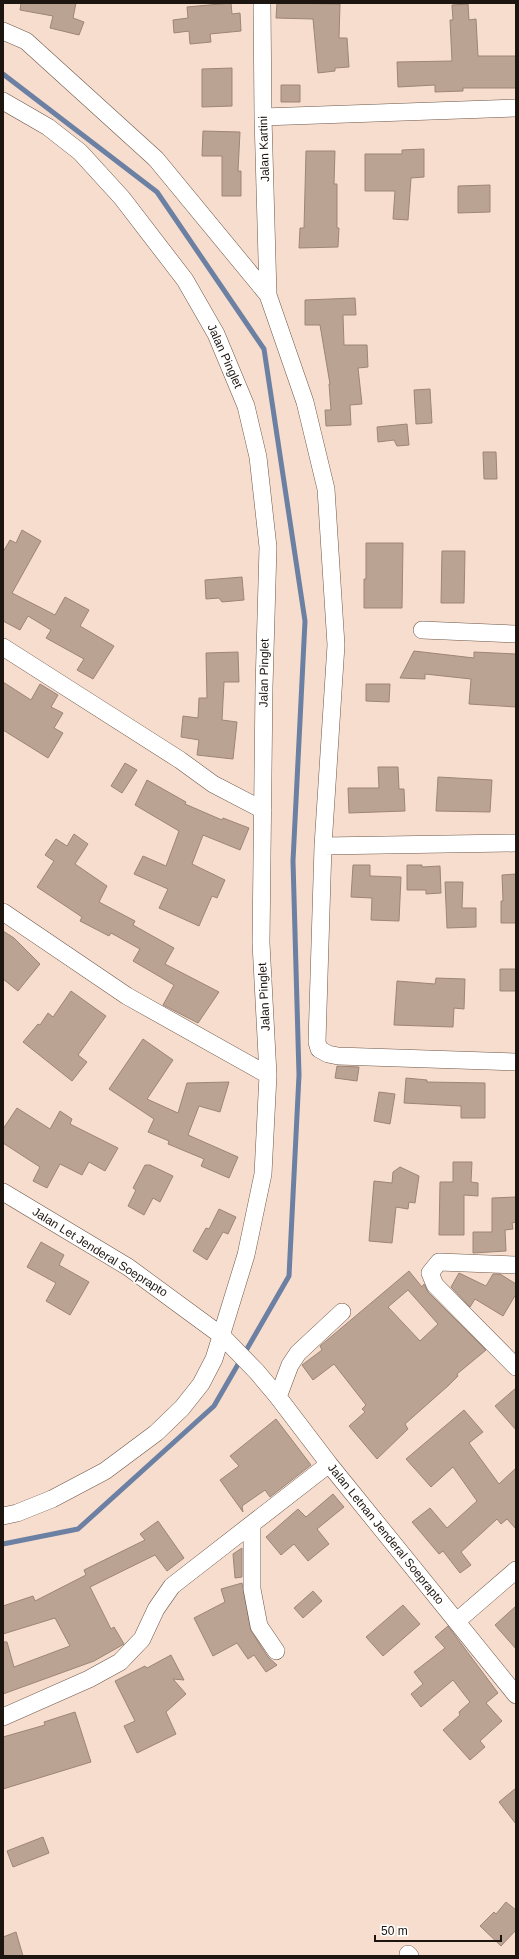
<svg xmlns="http://www.w3.org/2000/svg" width="519" height="1959" font-family="Helvetica,sans-serif">
<style>
.lines{fill:none;stroke-linecap:round;stroke-linejoin:round}
.stream{stroke:#6b80a2;stroke-width:5}
.building{fill:#bba393;stroke:#9d8577;fill-rule:evenodd}
.street-casing{stroke:#6d5749;stroke-width:18}
.street{stroke:#fff;stroke-width:17}
.labels{text-anchor:middle;dominant-baseline:central;stroke-width:3.5;stroke-linejoin:round;paint-order:stroke}
.street-label{font-size:12px;fill:#1d150f;stroke:#fff}
</style>
<rect width="100%" height="100%" fill="#f7ddcd"/>
<g class="lines">
<!-- stream -->
<path class="stream" d="M 3,74 L 157,192 L 264,349 L 305,621 L 293,861 L 299,1075 L 289,1276 L 214,1406 L 78,1529 L 3,1544"/>
</g>
<!-- building -->
<path class="building" d="M 21,3 L 76,3 L 73,18 L 84,22 L 79,35 L 50,28 L 53,16 L 20,10 Z
M 231,3 L 232,14 L 240,13 L 241,31 L 210,34 L 211,42 L 190,44 L 189,31 L 174,33 L 173,20 L 188,18 L 187,7 Z
M 277,3 L 340,4 L 339,38 L 347,38 L 349,67 L 335,68 L 335,71 L 318,73 L 313,19 L 276,18 Z
M 468,4 L 469,20 L 476,19 L 478,56 L 516,56 L 516,88 L 463,88 L 463,91 L 435,92 L 435,85 L 398,87 L 397,62 L 452,61 L 450,20 L 453,20 L 452,5 Z
M 232,68 L 232,106 L 202,107 L 202,69 Z
M 281,85 L 300,85 L 300,102 L 281,102 Z
M 203,131 L 240,132 L 238,171 L 241,171 L 241,196 L 222,196 L 222,156 L 202,156 Z
M 424,149 L 424,177 L 411,178 L 408,220 L 393,219 L 395,191 L 365,191 L 365,154 L 402,154 L 402,150 Z
M 306,151 L 335,151 L 334,184 L 337,184 L 337,228 L 339,228 L 338,247 L 299,248 L 300,228 L 304,228 Z
M 490,185 L 490,212 L 458,213 L 458,186 Z
M 355,298 L 356,315 L 343,315 L 344,345 L 367,345 L 368,367 L 358,368 L 362,404 L 350,405 L 351,425 L 326,426 L 325,410 L 331,410 L 329,384 L 330,384 L 320,325 L 305,325 L 305,300 Z
M 430,389 L 432,423 L 416,424 L 414,390 Z
M 407,424 L 409,445 L 397,446 L 394,440 L 378,442 L 377,427 Z
M 483,452 L 496,452 L 497,479 L 484,479 Z
M 22,530 L 41,541 L 12,593 L 55,615 L 65,597 L 89,610 L 80,626 L 114,646 L 93,679 L 77,670 L 84,659 L 46,638 L 51,630 L 28,616 L 20,630 L 3,621 L 3,552 L 10,540 L 16,543 Z
M 366,543 L 403,543 L 402,608 L 364,608 L 364,579 L 366,579 Z
M 442,551 L 465,551 L 464,603 L 441,603 Z
M 242,577 L 244,600 L 222,602 L 219,598 L 206,599 L 205,580 Z
M 414,651 L 474,658 L 474,652 L 516,654 L 516,707 L 469,704 L 471,679 L 425,674 L 425,679 L 400,678 Z
M 238,652 L 239,682 L 224,682 L 222,720 L 237,722 L 233,759 L 197,755 L 199,740 L 181,737 L 183,716 L 198,718 L 199,698 L 207,698 L 206,653 Z
M 3,682 L 31,700 L 40,684 L 58,695 L 51,707 L 63,713 L 54,728 L 63,733 L 48,758 L 3,730 Z
M 366,684 L 390,684 L 389,702 L 366,701 Z
M 125,763 L 137,770 L 122,793 L 111,786 Z
M 378,767 L 398,767 L 399,789 L 404,789 L 405,811 L 349,813 L 348,788 L 379,788 Z
M 438,777 L 492,780 L 490,812 L 436,811 Z
M 147,780 L 186,802 L 185,804 L 222,820 L 223,818 L 249,828 L 240,850 L 203,835 L 192,864 L 225,880 L 217,898 L 212,896 L 199,926 L 159,908 L 168,889 L 134,874 L 143,856 L 166,866 L 179,831 L 135,805 Z
M 74,834 L 88,844 L 75,864 L 107,886 L 99,902 L 135,921 L 133,925 L 174,948 L 165,964 L 219,992 L 198,1023 L 163,1005 L 174,985 L 133,961 L 140,949 L 111,933 L 109,936 L 80,921 L 82,917 L 37,887 L 54,861 L 45,855 L 56,839 L 67,846 Z
M 353,865 L 370,865 L 370,876 L 401,877 L 399,921 L 371,920 L 372,898 L 351,897 Z
M 407,865 L 422,865 L 422,867 L 440,866 L 441,893 L 426,894 L 426,890 L 407,890 Z
M 516,874 L 516,923 L 501,923 L 501,901 L 503,901 L 502,875 Z
M 445,882 L 463,882 L 462,908 L 476,908 L 476,927 L 447,928 Z
M 3,931 L 14,938 L 40,964 L 18,991 L 3,979 Z
M 500,969 L 516,969 L 516,991 L 500,991 Z
M 436,978 L 465,979 L 464,1009 L 454,1008 L 453,1027 L 394,1025 L 397,981 L 435,984 Z
M 71,991 L 106,1016 L 78,1055 L 87,1062 L 72,1081 L 23,1042 L 38,1024 L 40,1025 L 48,1013 L 53,1017 Z
M 143,1039 L 173,1060 L 147,1099 L 178,1113 L 187,1083 L 229,1082 L 220,1112 L 199,1106 L 188,1135 L 238,1157 L 229,1178 L 201,1166 L 204,1159 L 168,1144 L 169,1141 L 148,1132 L 154,1119 L 109,1089 Z
M 337,1066 L 359,1067 L 357,1081 L 335,1078 Z
M 406,1078 L 427,1080 L 427,1082 L 485,1083 L 485,1118 L 461,1118 L 461,1106 L 404,1103 Z
M 379,1092 L 395,1094 L 390,1124 L 374,1121 Z
M 17,1108 L 50,1129 L 60,1111 L 72,1119 L 70,1124 L 118,1148 L 105,1171 L 89,1162 L 82,1175 L 60,1164 L 47,1188 L 33,1181 L 40,1167 L 3,1143 L 3,1129 Z
M 453,1162 L 472,1162 L 471,1182 L 478,1183 L 478,1196 L 464,1195 L 464,1235 L 439,1235 L 440,1182 L 453,1182 Z
M 145,1165 L 150,1165 L 173,1176 L 160,1202 L 153,1198 L 144,1215 L 128,1206 L 136,1190 L 133,1188 Z
M 400,1167 L 419,1176 L 415,1203 L 409,1202 L 408,1209 L 396,1207 L 392,1243 L 369,1241 L 374,1181 L 392,1183 L 393,1172 Z
M 516,1197 L 516,1222 L 512,1223 L 513,1229 L 505,1230 L 506,1251 L 473,1253 L 473,1232 L 492,1232 L 492,1198 Z
M 219,1209 L 236,1217 L 228,1234 L 223,1232 L 207,1260 L 193,1251 L 206,1228 L 209,1229 Z
M 41,1242 L 64,1255 L 59,1265 L 89,1282 L 70,1315 L 46,1301 L 56,1283 L 27,1267 Z
M 409,1271 L 422,1287 L 424,1284 L 428,1292 L 486,1350 L 457,1374 L 458,1376 L 449,1385 L 405,1424 L 408,1429 L 377,1459 L 349,1426 L 365,1412 L 362,1409 L 366,1405 L 334,1364 L 313,1380 L 302,1365 L 322,1350 L 320,1346 ZM 408,1290 L 438,1324 L 420,1341 L 388,1307 Z
M 459,1273 L 486,1286 L 493,1274 L 500,1274 L 516,1284 L 516,1294 L 503,1316 L 475,1299 L 470,1307 L 451,1287 Z
M 516,1388 L 516,1430 L 495,1406 Z
M 464,1410 L 483,1432 L 469,1443 L 499,1484 L 516,1468 L 516,1529 L 507,1519 L 501,1524 L 497,1519 L 461,1552 L 471,1565 L 460,1573 L 443,1551 L 439,1554 L 412,1522 L 430,1508 L 447,1528 L 477,1501 L 453,1467 L 431,1487 L 406,1459 Z
M 276,1419 L 311,1465 L 270,1497 L 265,1490 L 242,1506 L 243,1512 L 220,1480 L 239,1466 L 230,1456 Z
M 333,1494 L 344,1507 L 317,1529 L 329,1544 L 308,1561 L 294,1544 L 281,1555 L 266,1537 L 298,1509 L 306,1517 Z
M 158,1521 L 184,1558 L 167,1571 L 155,1555 L 90,1587 L 111,1629 L 114,1627 L 124,1644 L 94,1661 L 3,1694 L 3,1642 L 7,1642 L 14,1667 L 70,1646 L 55,1618 L 3,1634 L 3,1606 L 33,1596 L 35,1601 L 86,1575 L 84,1570 L 145,1540 L 140,1534 Z
M 242,1548 L 242,1577 L 235,1578 L 233,1554 Z
M 242,1583 L 251,1631 L 268,1657 L 277,1665 L 266,1672 L 254,1655 L 248,1659 L 237,1643 L 213,1656 L 194,1618 L 225,1602 L 221,1589 Z
M 313,1591 L 322,1601 L 303,1618 L 294,1608 Z
M 403,1605 L 420,1624 L 383,1656 L 366,1637 Z
M 516,1606 L 516,1649 L 495,1625 Z
M 448,1626 L 498,1693 L 486,1703 L 502,1721 L 480,1741 L 485,1747 L 470,1760 L 443,1730 L 460,1715 L 459,1712 L 470,1702 L 453,1680 L 421,1707 L 411,1694 L 423,1684 L 414,1672 L 445,1648 L 435,1637 Z
M 171,1655 L 184,1680 L 173,1679 L 186,1694 L 166,1712 L 176,1734 L 137,1753 L 124,1726 L 135,1721 L 115,1681 L 145,1666 L 147,1668 Z
M 75,1712 L 91,1762 L 3,1789 L 3,1737 L 45,1725 L 44,1722 Z
M 516,1788 L 516,1824 L 499,1802 Z
M 43,1837 L 49,1853 L 13,1867 L 7,1851 Z
M 506,1902 L 516,1910 L 516,1930 L 501,1946 L 480,1926 L 494,1912 L 496,1914 Z
M 16,1932 L 23,1956 L 3,1956 L 3,1937 Z"/>
<g class="lines">
<defs>
<path id="street" d="M 262,3 L 263,117 L 268,295
M 3,31 L 26,41 L 156,159 L 268,295 L 305,402 L 326,489 L 336,645 L 323,846 L 317,1042 L 319,1049 L 328,1054 L 338,1056 L 516,1062
M 3,101 L 48,127 L 80,152 L 122,198 L 185,280 L 216,334 L 246,406 L 258,457 L 268,547 L 264,687 L 261,943 L 268,1075 L 263,1174 L 246,1255 L 214,1359 L 201,1384 L 182,1408 L 156,1433 L 105,1471 L 52,1499 L 17,1513 L 3,1516
M 263,117 L 516,108
M 422,630 L 516,634
M 3,647 L 180,760 L 213,784 L 263,810
M 323,846 L 516,843
M 3,912 L 127,996 L 268,1075
M 3,1192 L 128,1267 L 222,1336 L 257,1372 L 278,1397 L 329,1464 L 516,1695
M 516,1265 L 439,1262 L 430,1273 L 435,1285 L 516,1367
M 278,1397 L 290,1365 L 298,1353 L 342,1312
M 252,1524 L 252,1589 L 259,1626 L 276,1651
M 457,1621 L 516,1570
M 3,1717 L 89,1679 L 120,1662 L 142,1639 L 156,1609 L 172,1586 L 329,1464
M 408,1954 L 410,1956"/>
</defs>
<!-- street casing -->
<use href="#street" class="street-casing"/>
<!-- street -->
<use href="#street" class="street"/>
</g>
<g class="labels">
<!-- street labels -->
<g class="street-label">
<text transform="translate(264 149) rotate(-92)">Jalan Kartini</text>
<text transform="translate(225 356) rotate(66)">Jalan Pinglet</text>
<text transform="translate(264 673) rotate(-89)">Jalan Pinglet</text>
<text transform="translate(264 997) rotate(-93)">Jalan Pinglet</text>
<text transform="translate(100 1252) rotate(32)">Jalan Let Jenderal Soeprapto</text>
<text transform="translate(386 1534) rotate(51)">Jalan Letnan Jenderal Soeprapto</text>
</g>
</g>
<!-- border -->
<rect width="519" height="1959" fill="none" stroke="#1d150f" stroke-width="8"/>
<!-- scale -->
<path d="M375 1935v6h126v-6" fill="none" stroke="#1d150f" stroke-width="2"/>
<text x="381" y="1935" font-size="12" fill="#1d150f" stroke="#ffffff" stroke-width="3" paint-order="stroke">50 m</text>
</svg>
